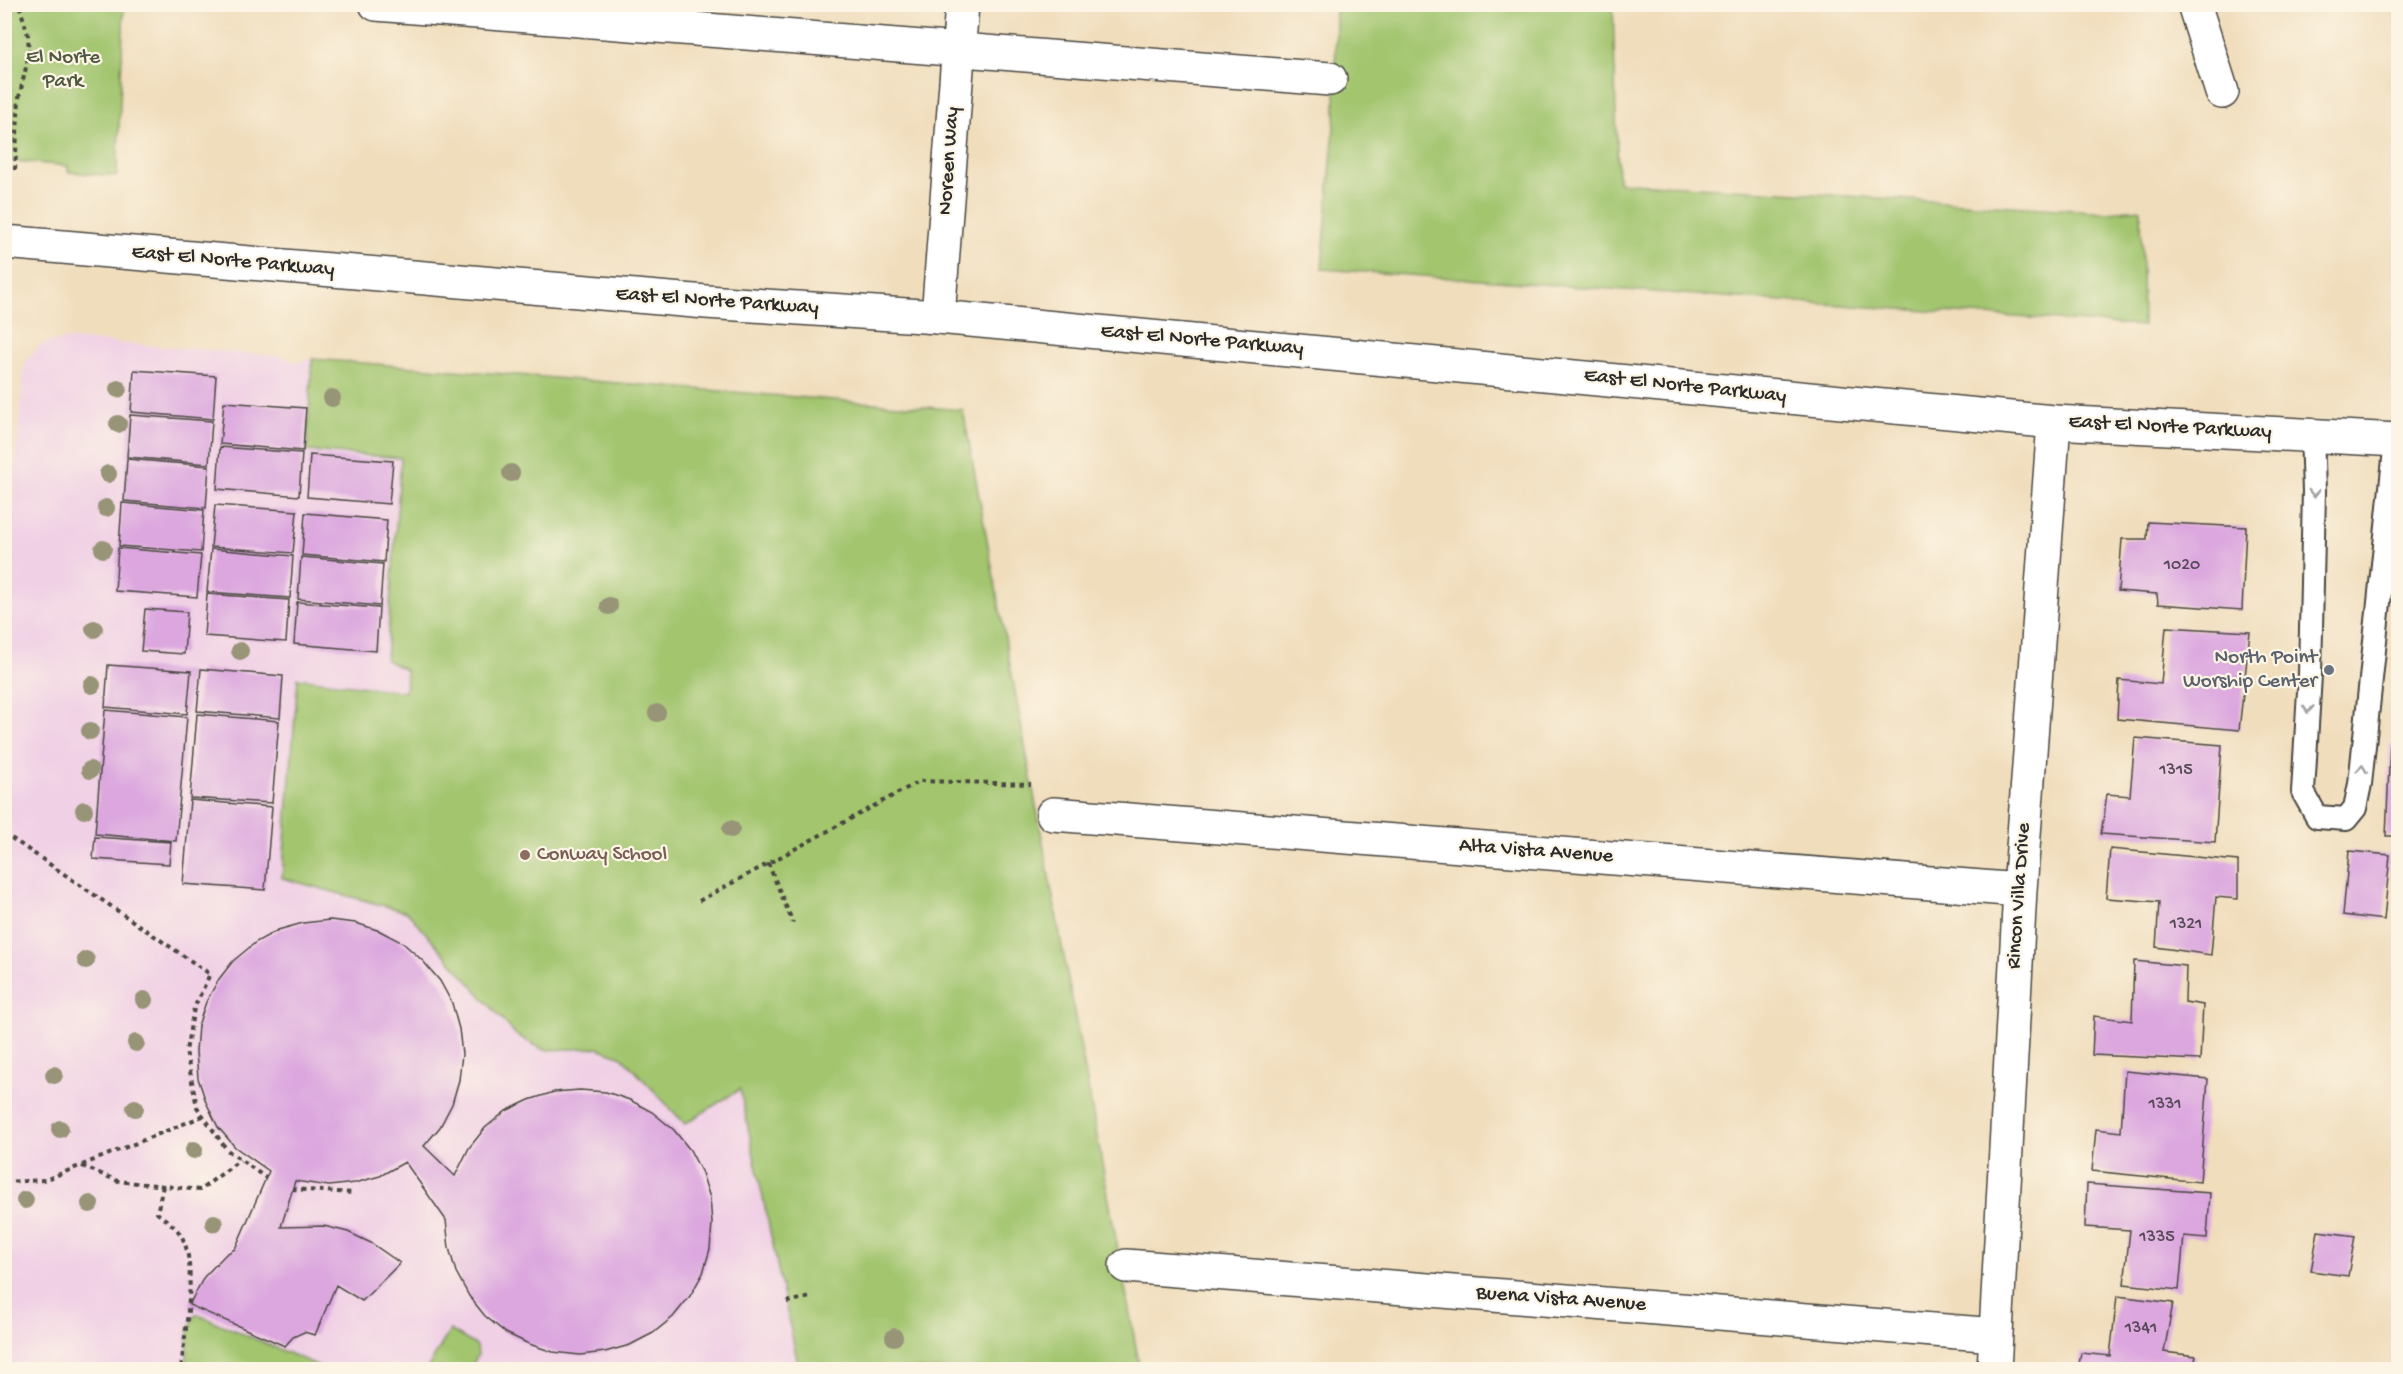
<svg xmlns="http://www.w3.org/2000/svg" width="2403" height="1374" font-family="'Gochi Hand',sans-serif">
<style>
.built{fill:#f0d0e5}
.green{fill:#a2c56e;stroke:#66784c;stroke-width:1.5}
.building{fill:#dca7df}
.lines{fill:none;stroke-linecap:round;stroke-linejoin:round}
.service-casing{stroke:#494641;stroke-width:26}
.minor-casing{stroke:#494641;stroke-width:36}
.primary-casing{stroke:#494641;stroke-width:36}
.path{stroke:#494641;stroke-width:4;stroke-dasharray:4.5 4.5;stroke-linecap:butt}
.service{stroke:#fff;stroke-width:22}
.minor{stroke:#fff;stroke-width:33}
.primary{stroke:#fff;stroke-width:33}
.tree{fill:#979477}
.oneway{stroke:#a0a0a0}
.worship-dot{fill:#6b7280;stroke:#fcf5e5;stroke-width:2}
.education-dot{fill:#8d6e63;stroke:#fcf5e5;stroke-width:2}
.labels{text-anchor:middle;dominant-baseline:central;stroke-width:4.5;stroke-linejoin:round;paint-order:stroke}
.number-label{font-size:18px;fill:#574a58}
.park-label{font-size:21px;fill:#4f593f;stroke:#fcf5e5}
.street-label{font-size:21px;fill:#2b2b2b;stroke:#fcf5e5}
.worship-label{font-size:21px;fill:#5b616d;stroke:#fcf5e5;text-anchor:end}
.education-label{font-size:21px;fill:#785e54;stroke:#fcf5e5;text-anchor:start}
</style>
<rect width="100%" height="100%" fill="#fcf5e5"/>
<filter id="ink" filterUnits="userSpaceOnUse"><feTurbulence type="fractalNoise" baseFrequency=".0167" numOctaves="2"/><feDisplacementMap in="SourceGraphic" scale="12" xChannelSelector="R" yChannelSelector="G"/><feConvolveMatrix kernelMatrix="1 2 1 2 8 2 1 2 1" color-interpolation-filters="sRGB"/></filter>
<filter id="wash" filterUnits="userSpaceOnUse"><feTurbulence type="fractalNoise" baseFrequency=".008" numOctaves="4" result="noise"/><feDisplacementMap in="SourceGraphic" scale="24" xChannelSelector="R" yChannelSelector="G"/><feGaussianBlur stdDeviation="1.35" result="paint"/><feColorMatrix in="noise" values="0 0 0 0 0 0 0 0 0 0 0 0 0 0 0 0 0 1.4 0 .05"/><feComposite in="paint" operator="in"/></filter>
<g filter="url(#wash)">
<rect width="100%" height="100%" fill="#f0ddbc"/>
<!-- built -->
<path class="built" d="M 68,339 L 280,356 L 295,362 L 312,359 L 963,410 L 1140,1369 L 5,1370 L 4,610 L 23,371 L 27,360 L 41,344 Z"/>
<!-- green -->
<path class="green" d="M 4,5 L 124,5 L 117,176 L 68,172 L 68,166 L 5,160 Z
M 1336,5 L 1613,5 L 1618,182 L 2107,212 L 2141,209 L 2143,326 L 1322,269 L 1335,115 Z
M 312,359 L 963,410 L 1140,1369 L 799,1369 L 740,1089 L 685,1124 L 622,1057 L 598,1048 L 544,1050 L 516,1035 L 407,912 L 282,878 L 298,678 L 405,692 L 406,670 L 386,660 L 401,458 L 307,451 Z
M 196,1314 L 326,1369 L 186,1369 L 189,1329 Z
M 450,1330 L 477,1346 L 478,1355 L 470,1369 L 427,1369 Z"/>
<g id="blocks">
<!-- building -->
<path class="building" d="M 134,370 L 216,376 L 213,419 L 131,412 Z
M 224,402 L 306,408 L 303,451 L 220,444 Z
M 130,415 L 212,421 L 209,464 L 127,457 Z
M 220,447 L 302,453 L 299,496 L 217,489 Z
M 310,455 L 393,461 L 389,504 L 307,497 Z
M 127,459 L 209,466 L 206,508 L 124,501 Z
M 122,503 L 204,510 L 201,552 L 119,546 Z
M 215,505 L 297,511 L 293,553 L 211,547 Z
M 305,513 L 387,520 L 384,562 L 302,555 Z
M 2148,522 L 2246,527 L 2242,610 L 2158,604 L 2157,594 L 2118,591 L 2122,539 L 2147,539 Z
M 118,548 L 201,555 L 197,597 L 115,591 Z
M 211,549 L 293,556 L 290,598 L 207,592 Z
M 301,557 L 383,564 L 380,606 L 298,599 Z
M 207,594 L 289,600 L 286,642 L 204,636 Z
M 297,602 L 379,608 L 376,651 L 294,644 Z
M 145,609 L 187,612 L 184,654 L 141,651 Z
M 2166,627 L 2250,632 L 2239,730 L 2117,719 L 2119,680 L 2161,684 Z
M 108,665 L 191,671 L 187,714 L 105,707 Z
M 201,669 L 283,676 L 280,718 L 197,711 Z
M 105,710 L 187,717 L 176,841 L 95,834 Z
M 197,714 L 279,721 L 272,803 L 190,798 Z
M 2135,738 L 2222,745 L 2215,842 L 2101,834 L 2107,794 L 2130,796 Z
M 2390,744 L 2398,744 L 2398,836 L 2386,836 Z
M 190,800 L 272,807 L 265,890 L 183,884 Z
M 95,837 L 171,842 L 169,864 L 93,859 Z
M 2110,849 L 2238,861 L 2238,899 L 2216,897 L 2211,955 L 2156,947 L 2159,902 L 2106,898 Z
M 2349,851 L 2390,855 L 2384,920 L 2343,915 Z
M 330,920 L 356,923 L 380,931 L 403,943 L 423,961 L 440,981 L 452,1003 L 459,1029 L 462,1054 L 459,1080 L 452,1104 L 440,1127 L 424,1146 L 455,1176 L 469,1148 L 485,1128 L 506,1111 L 529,1100 L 554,1092 L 580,1090 L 606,1092 L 630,1100 L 652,1112 L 674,1130 L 690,1150 L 702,1173 L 710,1198 L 712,1223 L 710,1249 L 703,1273 L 690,1296 L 673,1317 L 653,1333 L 630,1345 L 605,1352 L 580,1355 L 553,1352 L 529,1344 L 506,1333 L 485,1316 L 469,1296 L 456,1272 L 449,1248 L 446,1220 L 405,1162 L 380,1176 L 355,1183 L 329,1186 L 295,1181 L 281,1227 L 324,1226 L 348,1232 L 371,1243 L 400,1263 L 362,1301 L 336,1285 L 315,1335 L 304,1332 L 293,1337 L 285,1346 L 189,1305 L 204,1277 L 226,1254 L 235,1249 L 269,1171 L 235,1147 L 218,1127 L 206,1102 L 198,1078 L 196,1051 L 198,1026 L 206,1002 L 219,979 L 233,961 L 256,942 L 278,930 L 303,923 Z
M 2134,961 L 2186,966 L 2185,1002 L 2203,1005 L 2200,1060 L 2092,1055 L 2094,1016 L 2132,1021 Z
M 2125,1071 L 2208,1079 L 2200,1182 L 2092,1171 L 2096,1129 L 2121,1132 Z
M 2087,1184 L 2210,1193 L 2207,1238 L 2184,1236 L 2179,1290 L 2124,1284 L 2130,1230 L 2085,1227 Z
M 2318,1231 L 2355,1236 L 2348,1276 L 2311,1271 Z
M 2397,1292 L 2398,1292 L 2398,1317 L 2395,1317 Z
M 2117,1296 L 2173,1303 L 2164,1352 L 2196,1356 L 2193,1370 L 2078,1370 L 2081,1353 L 2110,1356 Z
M 2394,1344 L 2398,1344 L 2398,1370 L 2391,1370 Z
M 2362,1367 L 2377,1368 L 2377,1370 L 2362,1370 Z"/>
</g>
</g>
<g filter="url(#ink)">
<use href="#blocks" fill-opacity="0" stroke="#494641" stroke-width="1.5"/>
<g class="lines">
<defs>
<path id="service" d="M 2312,434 L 2314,491 L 2310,675 L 2303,792 L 2317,817 L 2346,819 L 2355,808 L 2360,784 L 2396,440"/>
<path id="minor" d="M 376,4 L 1330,79
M 2194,4 L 2222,92
M 938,317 L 962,4
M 1053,814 L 2020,890
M 1126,1266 L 1996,1335
M 1994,1370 L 2020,890 L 2054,422"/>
<path id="primary" d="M 4,242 L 706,302 L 938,317 L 2054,422 L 2398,440"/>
</defs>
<!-- service casing -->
<use href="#service" class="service-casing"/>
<!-- minor casing -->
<use href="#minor" class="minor-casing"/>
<!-- primary casing -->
<use href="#primary" class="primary-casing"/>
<!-- path -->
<path class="path" d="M 15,170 L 19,98 L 29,54 L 28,35 L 19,4
M 4,833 L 210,974 L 194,1008 L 186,1051 L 197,1107 L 227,1150 L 266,1178
M 768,863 L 793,923
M 699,901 L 920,781 L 1031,784
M 82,1166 L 118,1181 L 200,1190 L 240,1160
M 4,1182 L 45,1180 L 203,1116
M 163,1186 L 157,1213 C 165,1219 176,1227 181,1235 C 199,1266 184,1334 181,1370
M 292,1189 L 353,1193
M 787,1302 L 810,1297"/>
<!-- service -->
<use href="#service" class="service"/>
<!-- minor -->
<use href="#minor" class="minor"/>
<!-- primary -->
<use href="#primary" class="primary"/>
</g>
<!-- trees -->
<g class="tree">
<circle cx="118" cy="389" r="9"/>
<circle cx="332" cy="398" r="9"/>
<circle cx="118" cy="424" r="9"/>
<circle cx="511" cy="473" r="9"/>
<circle cx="108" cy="474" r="9"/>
<circle cx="106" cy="508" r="9"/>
<circle cx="103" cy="549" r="9"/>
<circle cx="609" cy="606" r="9"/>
<circle cx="94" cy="629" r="9"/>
<circle cx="240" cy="651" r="9"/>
<circle cx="92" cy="685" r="9"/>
<circle cx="657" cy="713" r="9"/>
<circle cx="90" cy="731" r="9"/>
<circle cx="90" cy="770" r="9"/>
<circle cx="84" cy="810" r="9"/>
<circle cx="731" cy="829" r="9"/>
<circle cx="86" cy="960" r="9"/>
<circle cx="144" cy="1000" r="9"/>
<circle cx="136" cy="1043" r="9"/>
<circle cx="54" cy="1075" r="9"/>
<circle cx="135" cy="1108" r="9"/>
<circle cx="60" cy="1129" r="9"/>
<circle cx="194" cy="1150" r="9"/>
<circle cx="25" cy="1200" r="9"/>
<circle cx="90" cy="1204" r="9"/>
<circle cx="214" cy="1223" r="9"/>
<circle cx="894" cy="1337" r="9"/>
</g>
<!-- one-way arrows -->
<defs><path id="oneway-chevron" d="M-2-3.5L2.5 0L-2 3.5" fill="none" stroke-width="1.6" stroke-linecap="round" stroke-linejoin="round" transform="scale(1.5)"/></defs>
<g class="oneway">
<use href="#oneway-chevron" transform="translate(2314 493) rotate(90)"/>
<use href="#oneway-chevron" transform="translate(2308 709) rotate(94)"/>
<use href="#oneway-chevron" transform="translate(2362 769) rotate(-83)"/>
</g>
</g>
<!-- markers -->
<circle class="worship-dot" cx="2329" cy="670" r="6"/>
<circle class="education-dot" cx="525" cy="855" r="6"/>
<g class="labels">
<!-- number labels -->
<g class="number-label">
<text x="2182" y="565">1020</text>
<text x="2176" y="770">1315</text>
<text x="2186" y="924">1321</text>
<text x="2165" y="1104">1331</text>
<text x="2157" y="1237">1335</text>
<text x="2141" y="1328">1341</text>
</g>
<!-- park labels -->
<g class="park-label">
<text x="63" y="58">El Norte<tspan x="63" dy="24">Park</tspan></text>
</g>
<!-- street labels -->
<g class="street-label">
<text transform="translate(950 161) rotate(-86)">Noreen Way</text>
<text transform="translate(233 262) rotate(5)">East El Norte Parkway</text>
<text transform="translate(717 302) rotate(4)">East El Norte Parkway</text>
<text transform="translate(1202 341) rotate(5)">East El Norte Parkway</text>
<text transform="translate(1685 387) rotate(6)">East El Norte Parkway</text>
<text transform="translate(2170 428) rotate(3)">East El Norte Parkway</text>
<text transform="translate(1536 852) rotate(4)">Alta Vista Avenue</text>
<text transform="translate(2020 896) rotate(-86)">Rincon Villa Drive</text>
<text transform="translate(1561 1300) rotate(4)">Buena Vista Avenue</text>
</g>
<!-- worship labels -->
<g class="worship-label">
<text x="2317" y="658">North Point<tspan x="2317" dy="24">Worship Center</tspan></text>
</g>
<!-- education labels -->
<g class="education-label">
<text x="537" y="855">Conway School</text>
</g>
</g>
<!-- margin -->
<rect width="2403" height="1374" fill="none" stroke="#fcf5e5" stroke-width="24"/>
</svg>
